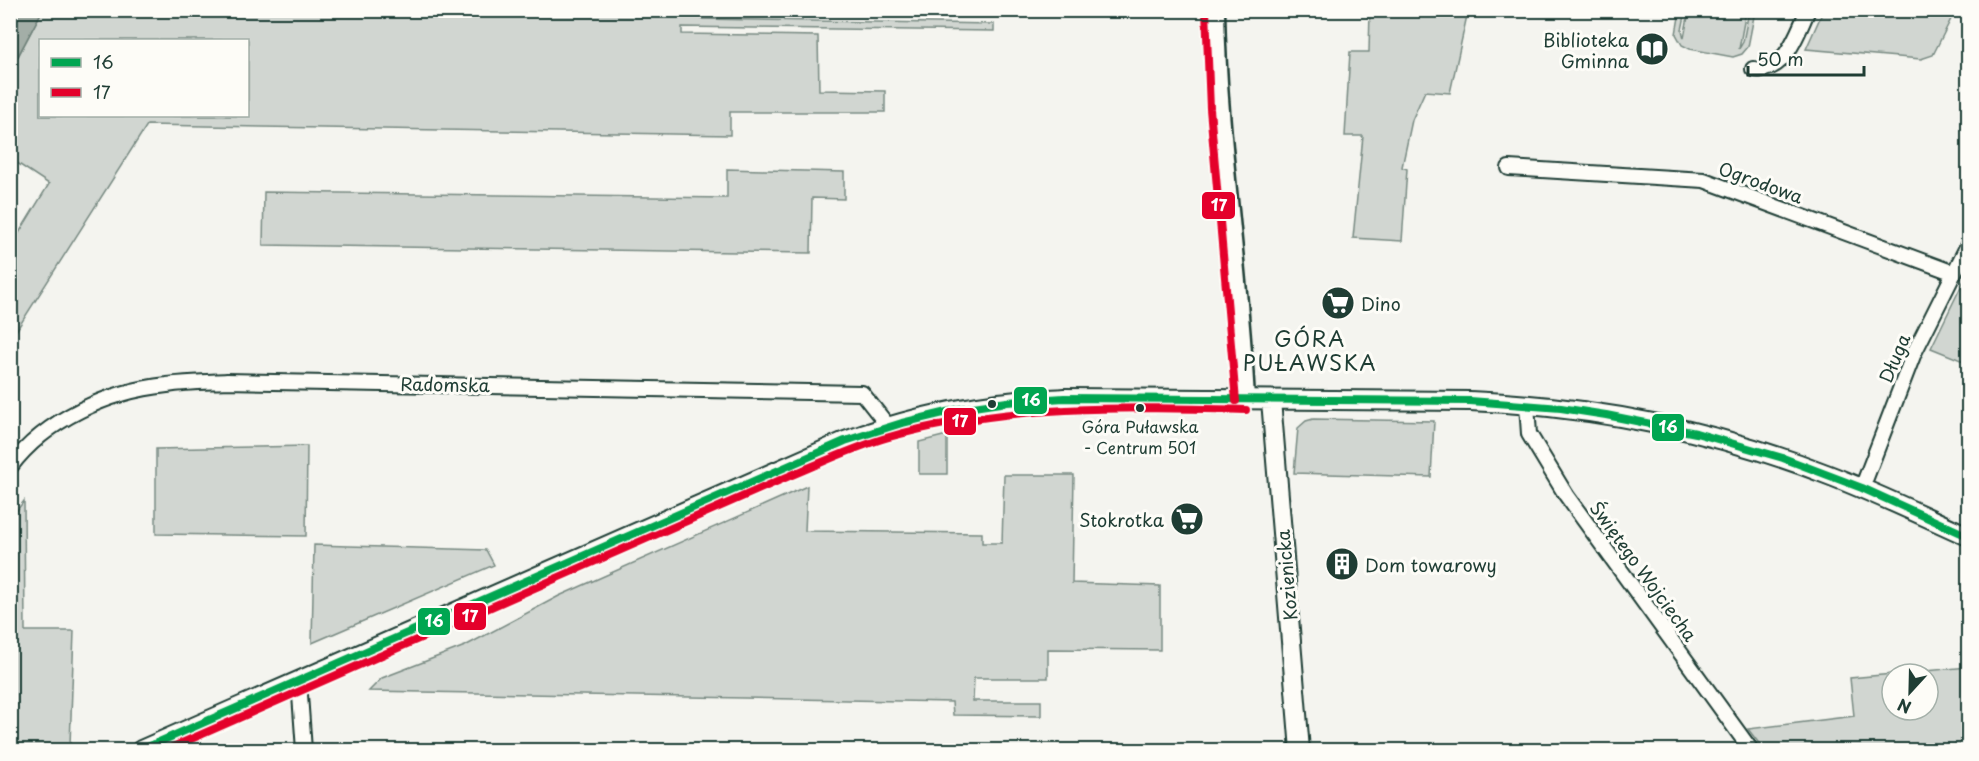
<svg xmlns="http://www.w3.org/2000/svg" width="1979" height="761" font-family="'Playpen Sans',sans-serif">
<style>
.green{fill:#d1d6d1;stroke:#788a82;stroke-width:1.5;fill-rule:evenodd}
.water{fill:#a3aea7;stroke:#6e8179;stroke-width:1.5}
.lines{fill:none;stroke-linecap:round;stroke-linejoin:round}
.minor-casing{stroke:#1f3d34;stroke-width:18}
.tertiary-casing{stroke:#1f3d34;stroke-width:21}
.secondary-casing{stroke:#1f3d34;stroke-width:22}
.minor{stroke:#fdfcf7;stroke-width:14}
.tertiary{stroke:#fdfcf7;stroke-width:16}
.secondary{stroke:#fdfcf7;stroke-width:18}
.bus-1-casing{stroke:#fdfcf7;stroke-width:12}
.bus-2-casing{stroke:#fdfcf7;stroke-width:12}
.bus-1{stroke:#00a651;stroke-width:8}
.bus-2{stroke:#e4002b;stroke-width:8}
.bus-dot{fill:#1f3d34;stroke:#fdfcf7;stroke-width:2}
.labels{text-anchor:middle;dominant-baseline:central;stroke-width:6;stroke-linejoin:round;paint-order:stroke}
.bus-label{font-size:16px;fill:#1f3d34;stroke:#fdfcf7}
.poi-label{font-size:18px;fill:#1f3d34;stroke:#fdfcf7;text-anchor:end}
.street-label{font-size:18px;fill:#1f3d34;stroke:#fdfcf7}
.quarter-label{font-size:21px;letter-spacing:1.5px;fill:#1f3d34;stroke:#fdfcf7}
.line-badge{stroke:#fdfcf7;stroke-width:2}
.badge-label{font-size:16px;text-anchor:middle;font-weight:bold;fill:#fff}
</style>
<rect width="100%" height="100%" fill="#f4f4ef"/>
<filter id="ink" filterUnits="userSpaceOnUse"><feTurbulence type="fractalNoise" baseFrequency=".0167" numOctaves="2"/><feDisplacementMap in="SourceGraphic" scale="12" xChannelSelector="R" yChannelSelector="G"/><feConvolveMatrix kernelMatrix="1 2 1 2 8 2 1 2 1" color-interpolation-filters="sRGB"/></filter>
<g filter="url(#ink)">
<!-- green -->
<path class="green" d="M 702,11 L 702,19 L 994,24 L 994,31 L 682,27 L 682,34 L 818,36 L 819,90 L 885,91 L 885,112 L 730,112 L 730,135 L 147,125 L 11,339 L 11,246 L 49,184 L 11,159 L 11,70 L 42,11 ZM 248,40 L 248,116 L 40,116 L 40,40 Z
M 1370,11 L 1468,11 L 1450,93 L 1425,91 L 1412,120 L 1402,167 L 1407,169 L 1402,241 L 1353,238 L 1363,136 L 1345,136 L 1350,52 L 1369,52 Z
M 1680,11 L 1686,11 L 1682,30 L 1684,38 L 1689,11 L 1746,11 L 1739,49 L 1743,42 L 1749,11 L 1755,11 L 1748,47 L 1742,54 L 1733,57 L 1690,49 L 1682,45 L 1676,34 Z
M 1823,11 L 1823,10 L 1955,11 L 1933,55 L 1921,59 L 1806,49 Z
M 727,169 L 844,172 L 844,199 L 812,198 L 811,253 L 263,245 L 264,192 L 727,198 Z
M 1968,272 L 1968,363 L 1931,348 Z
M 1313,419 L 1434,421 L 1431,477 L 1294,473 L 1298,428 L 1306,421 Z
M 947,435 L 947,474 L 919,474 L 919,442 Z
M 307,446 L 306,536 L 156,534 L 156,449 Z
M 1004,475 L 1074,475 L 1072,583 L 1160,586 L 1160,650 L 1048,649 L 1048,678 L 974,678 L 973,701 L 1041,701 L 1041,716 L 953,715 L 952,702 L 369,691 L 382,678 L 465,646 L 559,596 L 807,486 L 805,531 L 982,533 L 982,543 L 1002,543 Z
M 24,501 L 25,631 L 74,631 L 70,745 L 54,750 L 11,750 L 11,518 Z
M 314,545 L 486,550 L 494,565 L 312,643 Z
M 1968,667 L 1968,750 L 1764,750 L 1748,729 L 1854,716 L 1850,678 ZM 1892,674 L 1928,674 L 1928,710 L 1892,710 Z"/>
<!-- water -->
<path class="water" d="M 11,10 L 42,11 L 11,69 L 10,11 Z"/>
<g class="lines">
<defs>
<path id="minor" d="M 1753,69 C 1785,75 1797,33 1808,10
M 1509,168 L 1704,180 L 1954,273
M 1527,405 L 1529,434 L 1566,495 L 1751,750
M 10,467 C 46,419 109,391 167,385 C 187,382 207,382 227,381 L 862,393 L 888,426
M 1862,488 L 1914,353 L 1968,245
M 299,681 L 304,750"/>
<path id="tertiary" d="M 1216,10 C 1218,141 1240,270 1246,400"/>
<path id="secondary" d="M 1271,400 L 1300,750
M 141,750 L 845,441 C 895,423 946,410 999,403 C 1020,400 1042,400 1064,398 L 1470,401 C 1591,406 1713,430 1826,474 C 1874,492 1921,515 1968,536"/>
</defs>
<!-- minor casing -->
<use href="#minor" class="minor-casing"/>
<!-- tertiary casing -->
<use href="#tertiary" class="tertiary-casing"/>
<!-- secondary casing -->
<use href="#secondary" class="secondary-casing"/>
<!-- minor -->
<use href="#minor" class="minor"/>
<!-- tertiary -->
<use href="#tertiary" class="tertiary"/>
<!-- secondary -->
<use href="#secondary" class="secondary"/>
<defs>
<path id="bus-1" d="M 141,750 L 845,441 L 902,423 L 960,409 L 1007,402 L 1064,398 L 1470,401 L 1561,408 L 1606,415 L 1696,433 L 1783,458 L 1862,488 L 1968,536"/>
<path id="bus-2" d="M 1206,10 L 1210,109 L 1236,401
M 166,750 L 787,477 C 821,463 854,447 889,437 C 1005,404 1126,407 1246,410"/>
</defs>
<!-- bus-1 casing -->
<use href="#bus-1" class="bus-1-casing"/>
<!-- bus-2 casing -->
<use href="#bus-2" class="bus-2-casing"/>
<!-- bus-1 -->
<use href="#bus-1" class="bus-1"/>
<!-- bus-2 -->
<use href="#bus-2" class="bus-2"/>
</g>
</g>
<!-- icons -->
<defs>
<symbol id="library-disc" viewBox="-11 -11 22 22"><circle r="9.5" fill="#1f3d34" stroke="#fdfcf7"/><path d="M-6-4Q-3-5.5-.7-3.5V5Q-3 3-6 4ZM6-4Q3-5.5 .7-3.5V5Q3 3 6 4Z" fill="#fff"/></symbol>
<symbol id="supermarket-disc" viewBox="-11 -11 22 22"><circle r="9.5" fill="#1f3d34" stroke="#fdfcf7"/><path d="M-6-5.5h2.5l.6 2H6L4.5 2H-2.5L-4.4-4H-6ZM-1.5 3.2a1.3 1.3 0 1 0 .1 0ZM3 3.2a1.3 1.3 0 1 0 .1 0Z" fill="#fff"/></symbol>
<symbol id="building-disc" viewBox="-11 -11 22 22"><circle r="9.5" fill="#1f3d34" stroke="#fdfcf7"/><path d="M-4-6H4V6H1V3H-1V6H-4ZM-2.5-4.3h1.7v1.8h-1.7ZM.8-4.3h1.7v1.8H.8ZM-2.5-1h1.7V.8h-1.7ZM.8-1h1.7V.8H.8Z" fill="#fff"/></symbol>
</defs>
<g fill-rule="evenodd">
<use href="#library-disc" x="1633" y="30" width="38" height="38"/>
<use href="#supermarket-disc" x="1319" y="284" width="38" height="38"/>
<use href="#supermarket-disc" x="1168" y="500" width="38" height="38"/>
<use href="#building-disc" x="1323" y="545" width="38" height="38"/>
</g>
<!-- markers -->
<g class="bus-dot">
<circle cx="992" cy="404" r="5"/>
<circle cx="1140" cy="408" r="5"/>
</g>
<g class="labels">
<!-- bus labels -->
<g class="bus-label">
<text x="1140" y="426">Góra Puławska<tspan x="1140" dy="21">- Centrum 501</tspan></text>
</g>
<!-- poi labels -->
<g class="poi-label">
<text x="1629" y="39">Biblioteka<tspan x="1629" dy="21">Gminna</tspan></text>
<text x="1361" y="303" text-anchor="start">Dino</text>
<text x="1164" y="519">Stokrotka</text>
<text x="1365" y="564" text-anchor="start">Dom towarowy</text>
</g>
<!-- street labels -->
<g class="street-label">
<text transform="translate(1761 182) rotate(20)">Ogrodowa</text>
<text transform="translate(1894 358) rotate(-67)">Długa</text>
<text transform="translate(445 384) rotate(1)">Radomska</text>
<text transform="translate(1644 571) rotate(54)">Świętego Wojciecha</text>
<text transform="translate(1286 575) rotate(-95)">Kozienicka</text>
</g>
<!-- quarter labels -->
<g class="quarter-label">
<text x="1310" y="338">GÓRA<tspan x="1310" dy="24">PUŁAWSKA</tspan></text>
</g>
</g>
<g class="line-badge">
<rect x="1201" y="191" width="35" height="29" rx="6" fill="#e4002b"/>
<rect x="1013" y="386" width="35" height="29" rx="6" fill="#00a651"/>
<rect x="943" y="407" width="34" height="29" rx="6" fill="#e4002b"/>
<rect x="1651" y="413" width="34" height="29" rx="6" fill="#00a651"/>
<rect x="453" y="602" width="34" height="29" rx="6" fill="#e4002b"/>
<rect x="417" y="607" width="34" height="29" rx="6" fill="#00a651"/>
</g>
<g class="badge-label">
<text x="1219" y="211">17</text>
<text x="1031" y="406">16</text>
<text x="960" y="427">17</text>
<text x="1668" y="433">16</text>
<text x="470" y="622">17</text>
<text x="434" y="627">16</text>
</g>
<!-- margin -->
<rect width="1979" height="761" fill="none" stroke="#fdfcf7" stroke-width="36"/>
<rect x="18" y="18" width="1943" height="725" fill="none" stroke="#1f3d34" stroke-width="2" filter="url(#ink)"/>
<!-- legend -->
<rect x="39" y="39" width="210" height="78" fill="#fdfcf7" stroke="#a4b0a9" stroke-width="1.5"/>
<rect x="51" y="58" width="30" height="9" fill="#00a651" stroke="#a4b0a9" stroke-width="1.5"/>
<text x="93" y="69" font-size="18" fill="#1f3d34">16</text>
<rect x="51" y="88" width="30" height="9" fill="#e4002b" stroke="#a4b0a9" stroke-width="1.5"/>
<text x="93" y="99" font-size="18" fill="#1f3d34">17</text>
<!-- north arrow -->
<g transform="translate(1910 692) rotate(202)"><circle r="28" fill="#fdfcf7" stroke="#a4b0a9" stroke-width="1.5"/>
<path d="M0-4.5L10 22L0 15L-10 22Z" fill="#1f3d34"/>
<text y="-9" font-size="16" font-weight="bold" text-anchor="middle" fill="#1f3d34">N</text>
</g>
<!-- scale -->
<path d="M1748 66v9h116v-9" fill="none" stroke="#1f3d34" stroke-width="3"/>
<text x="1757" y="66" font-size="18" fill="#1f3d34" stroke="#fdfcf7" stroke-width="4.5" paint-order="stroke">50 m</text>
</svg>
